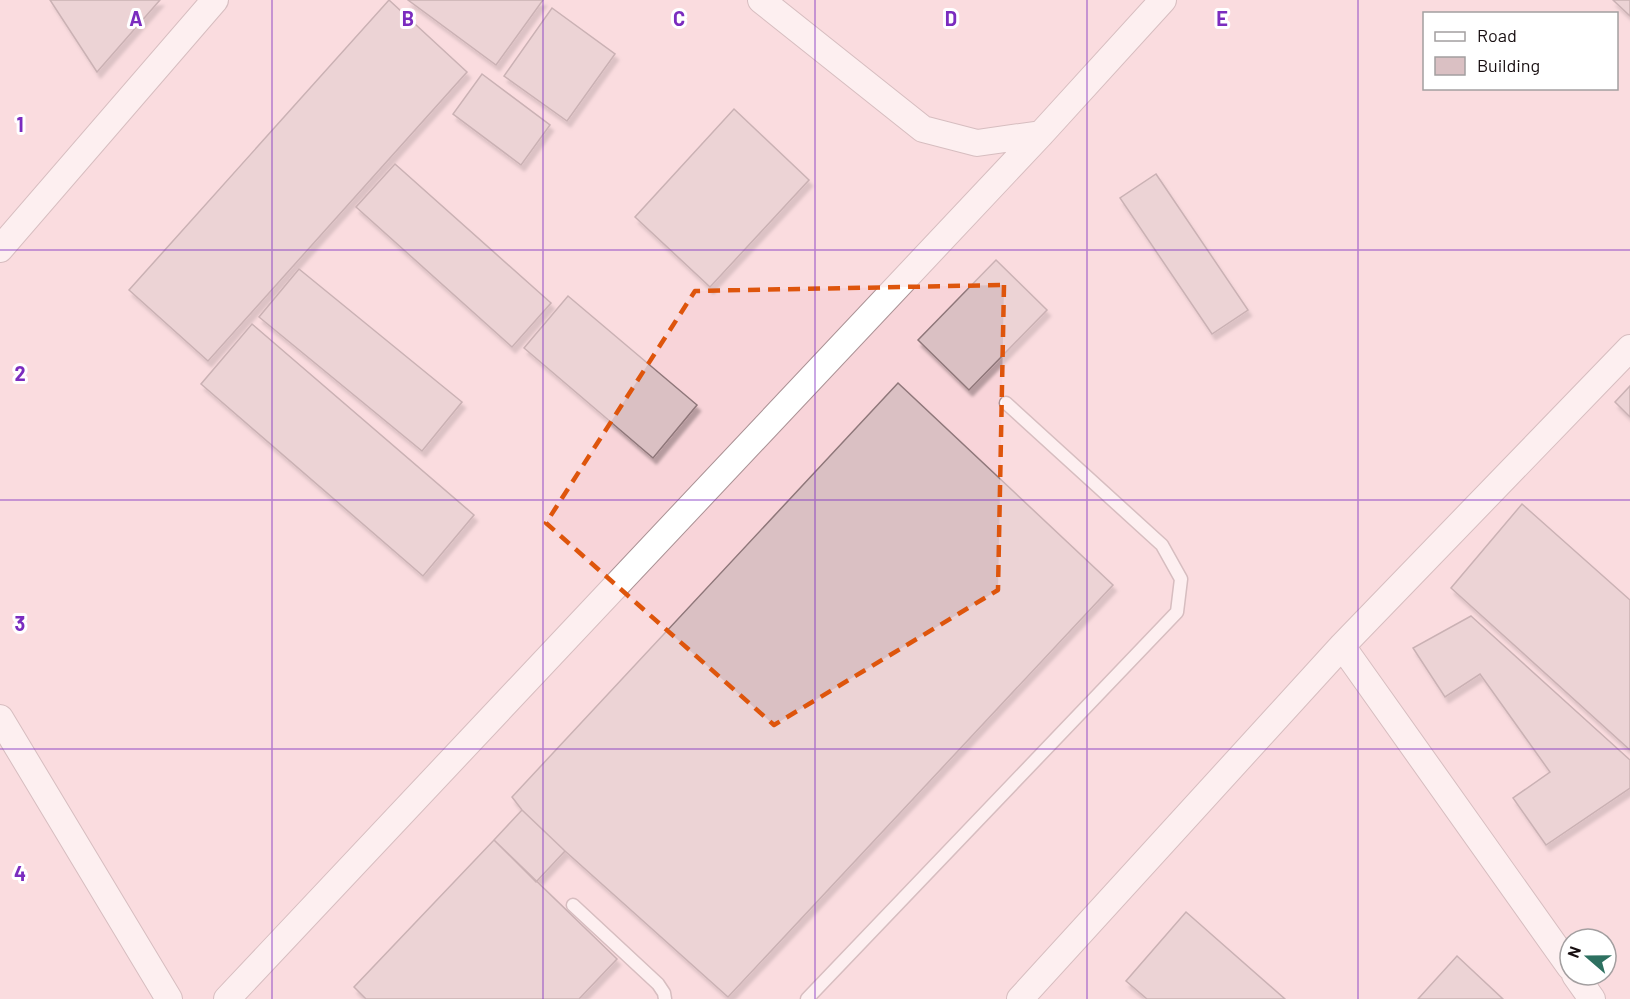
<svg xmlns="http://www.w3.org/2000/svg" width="1630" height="999" font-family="Barlow,sans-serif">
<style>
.built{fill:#f8d4d9;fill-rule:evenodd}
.building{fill:#dac0c3;stroke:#8f777a;stroke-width:1.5;filter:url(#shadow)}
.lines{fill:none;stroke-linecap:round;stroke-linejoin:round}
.lane-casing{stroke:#aa9194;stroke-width:15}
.street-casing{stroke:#aa9194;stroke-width:28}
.lane{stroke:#fff;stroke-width:12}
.street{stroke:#fff;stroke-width:26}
.marked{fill:none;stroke:#de550c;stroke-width:4.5;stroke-dasharray:12 8;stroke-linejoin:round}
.grid{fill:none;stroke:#7b2cbf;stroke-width:1.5;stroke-opacity:0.55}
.grid-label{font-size:20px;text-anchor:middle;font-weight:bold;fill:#7b2cbf;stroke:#fff;stroke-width:6;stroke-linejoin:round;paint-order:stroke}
</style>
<defs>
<filter id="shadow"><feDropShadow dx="3.5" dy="6" stdDeviation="1.5" flood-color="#0004"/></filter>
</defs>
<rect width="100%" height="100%" fill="#fce1e4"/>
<!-- built -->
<path class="built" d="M 0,0 L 1630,0 L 1630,999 L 0,999 ZM 1424,14 L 1616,14 L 1616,88 L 1424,88 ZM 1570,939 L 1606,939 L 1606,975 L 1570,975 Z"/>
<!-- building -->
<path class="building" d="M 50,0 L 160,0 L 97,72 Z
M 389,0 L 467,72 L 208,361 L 129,290 Z
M 408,0 L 543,0 L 496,65 Z
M 1613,0 L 1630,0 L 1630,16 Z
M 552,8 L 615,54 L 567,121 L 504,76 Z
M 482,74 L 550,125 L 521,165 L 453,114 Z
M 734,109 L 809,180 L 710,287 L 635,217 Z
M 395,164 L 551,303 L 512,347 L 356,207 Z
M 1156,174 L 1248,310 L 1212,334 L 1120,198 Z
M 996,260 L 1047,310 L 969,390 L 918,340 Z
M 299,269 L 462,402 L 422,451 L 259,317 Z
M 568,296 L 697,405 L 653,458 L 524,348 Z
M 252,324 L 474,515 L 423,576 L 201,384 Z
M 898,383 L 1113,585 L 728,997 L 565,851 L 522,810 L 512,797 Z
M 1630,386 L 1630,417 L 1615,402 Z
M 1522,504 L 1630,600 L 1630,750 L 1451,588 Z
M 1471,616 L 1630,760 L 1630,788 L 1546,845 L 1513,798 L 1550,772 L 1480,674 L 1445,697 L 1413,648 Z
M 522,810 L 565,851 L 536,882 L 494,840 Z
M 494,840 L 617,959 L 579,999 L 366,999 L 354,987 Z
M 1186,912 L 1285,999 L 1147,999 L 1126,981 Z
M 1457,956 L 1503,999 L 1418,999 Z"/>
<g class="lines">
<defs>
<path id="lane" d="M 573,905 L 658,984 L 664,993 L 665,999
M 807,999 L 1177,612 L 1181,579 L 1162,545 L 1006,403"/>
<path id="street" d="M 761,0 L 923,129 L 977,143 L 1041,134
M 0,249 L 215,0
M 1342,646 L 1570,967
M 0,718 L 169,999
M 1575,975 L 1592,999
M 227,999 L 1041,134 L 1163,0
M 1020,999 L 1342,646 L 1630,348"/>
</defs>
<!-- lane casing -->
<use href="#lane" class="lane-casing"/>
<!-- street casing -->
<use href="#street" class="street-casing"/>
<!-- lane -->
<use href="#lane" class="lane"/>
<!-- street -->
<use href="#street" class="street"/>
</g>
<!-- marked area -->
<path d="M0 0H1630V999H0ZM 1004,285 L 998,590 L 774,725 L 546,523 L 695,291 Z" fill="#fce1e4" fill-opacity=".55" fill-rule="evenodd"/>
<path class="marked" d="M 1004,285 L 998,590 L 774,725 L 546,523 L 695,291 Z"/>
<!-- grid -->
<path class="grid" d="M 272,0 L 272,999M 543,0 L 543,999M 815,0 L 815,999M 1087,0 L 1087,999M 1358,0 L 1358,999M 0,250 L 1630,250M 0,500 L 1630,500M 0,749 L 1630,749"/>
<g class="grid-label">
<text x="136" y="26">A</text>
<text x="408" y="26">B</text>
<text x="679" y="26">C</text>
<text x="951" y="26">D</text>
<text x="1222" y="26">E</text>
<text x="20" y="132">1</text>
<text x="20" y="381">2</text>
<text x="20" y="631">3</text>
<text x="20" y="881">4</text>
</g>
<!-- legend -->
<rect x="1423" y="12" width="195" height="78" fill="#ffffff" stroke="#a39fa0" stroke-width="1.5"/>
<rect x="1435" y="32" width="30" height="9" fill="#ffffff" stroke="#a39fa0" stroke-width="1.5"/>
<text x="1477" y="42" font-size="18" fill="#180f11">Road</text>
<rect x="1435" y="57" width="30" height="18" fill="#dac0c3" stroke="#a39fa0" stroke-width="1.5"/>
<text x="1477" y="72" font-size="18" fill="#180f11">Building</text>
<!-- north arrow -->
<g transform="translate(1588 957) rotate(290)"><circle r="28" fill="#ffffff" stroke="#a39fa0" stroke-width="1.5"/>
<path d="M0-4.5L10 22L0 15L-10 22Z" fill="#2d7060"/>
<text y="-9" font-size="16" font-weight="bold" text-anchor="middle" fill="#180f11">N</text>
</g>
</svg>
